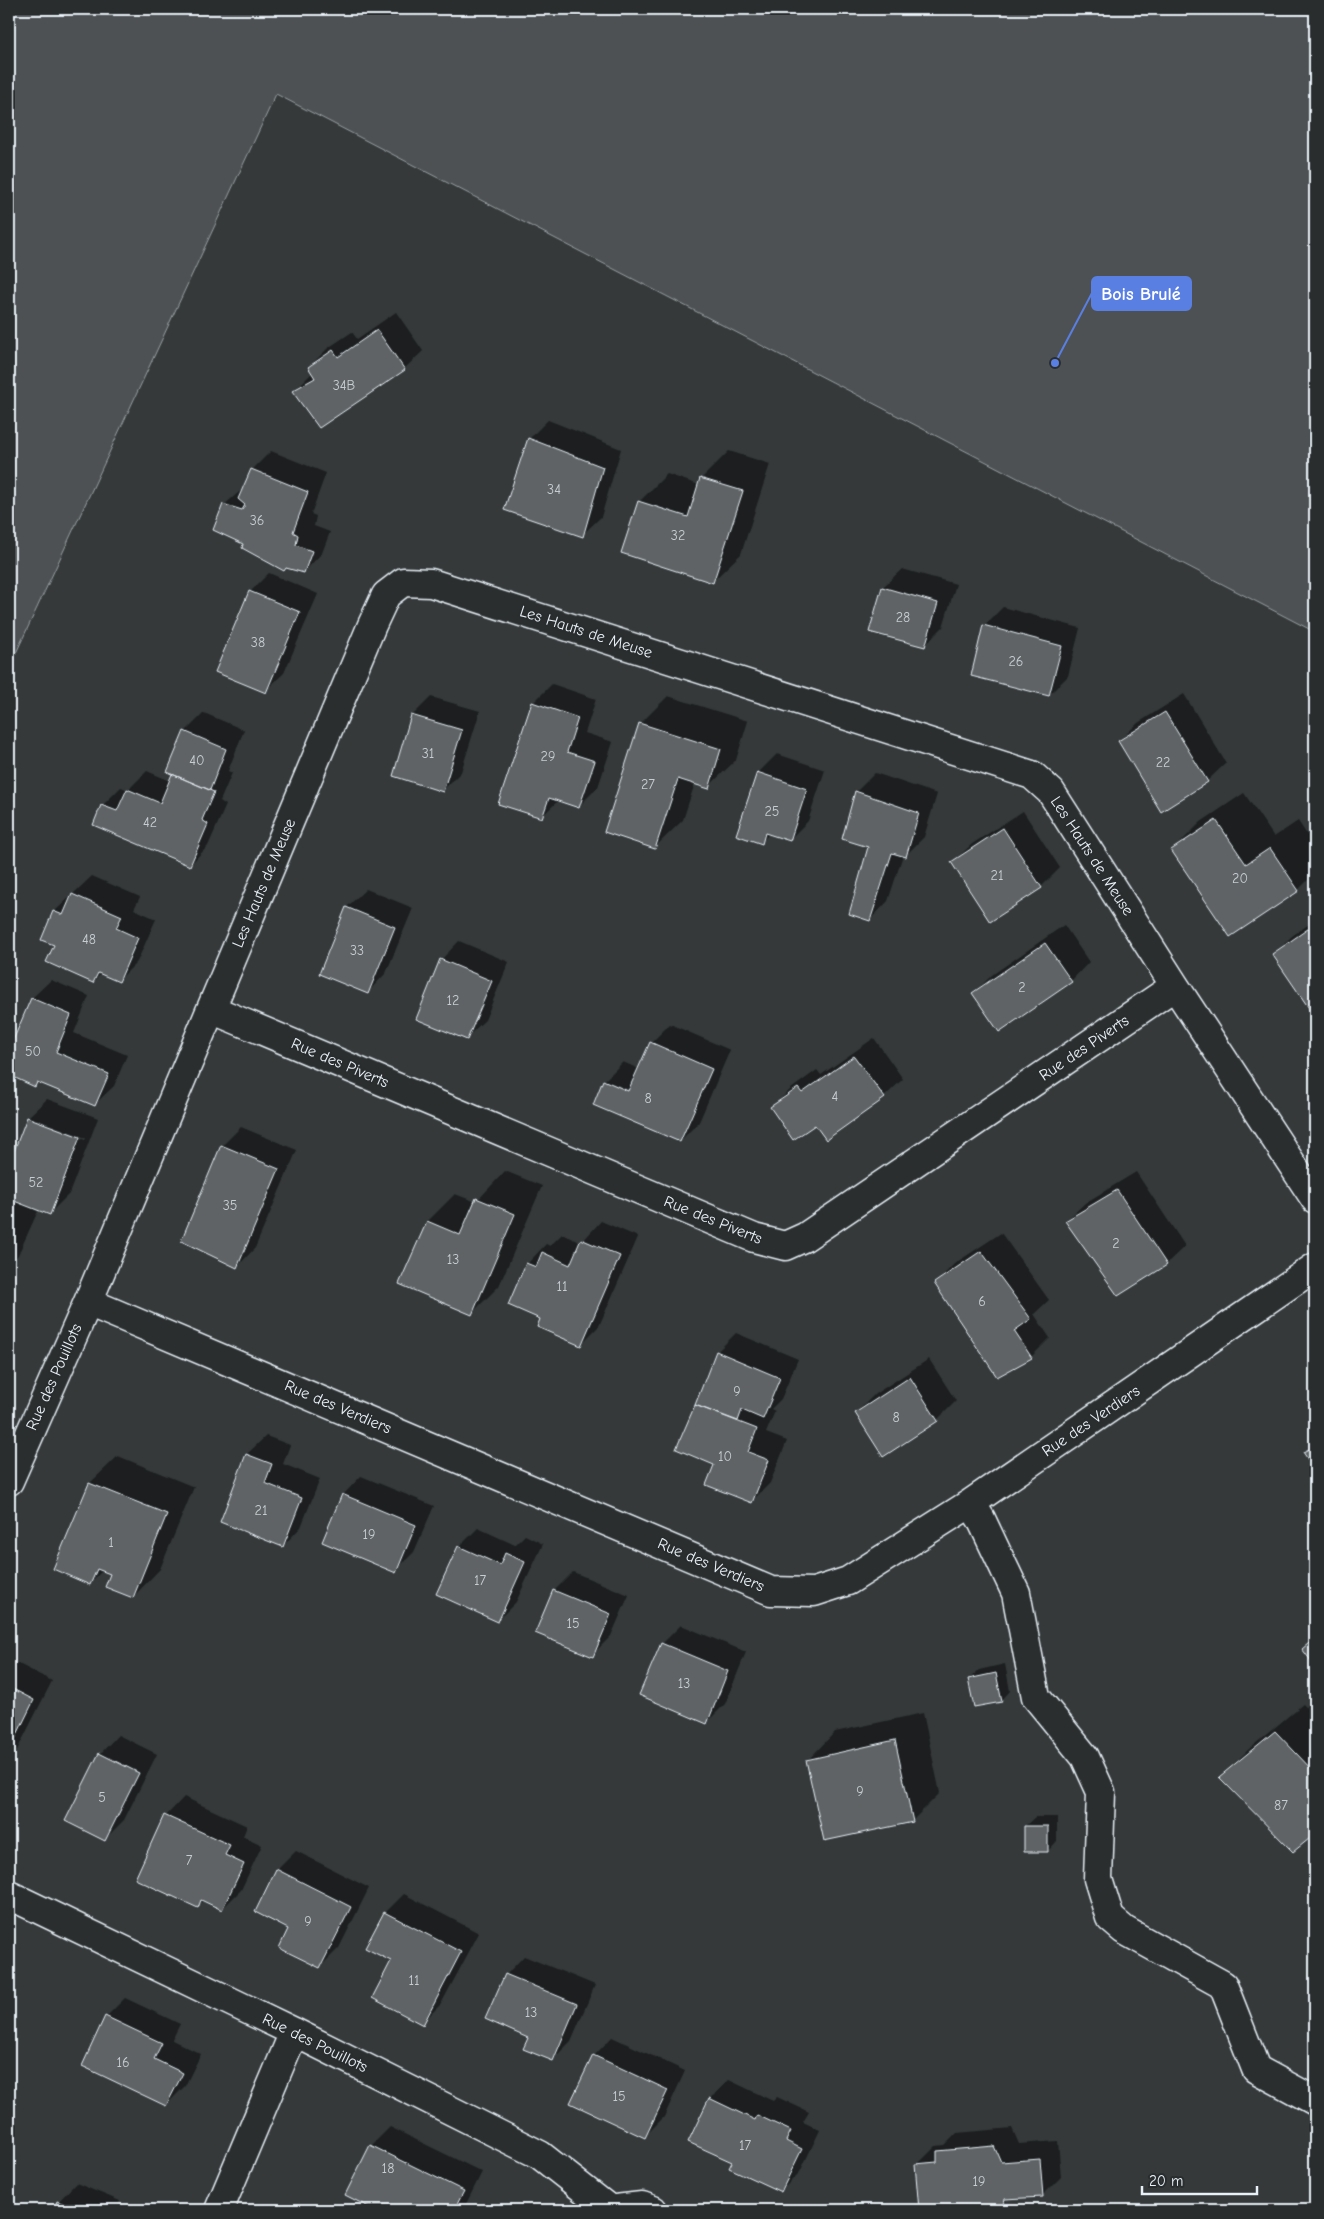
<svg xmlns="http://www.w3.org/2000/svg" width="1324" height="2219" font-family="'Comic Neue',sans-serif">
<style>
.green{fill:#4d5152;stroke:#9aa1a5}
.shadow{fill:#0007;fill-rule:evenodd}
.building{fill:#5f6365;stroke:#e8f1f8}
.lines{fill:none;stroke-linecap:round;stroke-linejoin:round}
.street-casing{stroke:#e8f1f8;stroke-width:31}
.street{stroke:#2a2d2e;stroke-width:28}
.labels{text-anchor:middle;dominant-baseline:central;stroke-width:4;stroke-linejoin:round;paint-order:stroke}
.number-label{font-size:14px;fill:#c6ced3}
.street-label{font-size:16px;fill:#e8f1f8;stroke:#2a2d2e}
.leader{fill:none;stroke:#5a7fe2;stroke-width:2}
.callout-dot{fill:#5a7fe2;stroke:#2a2d2e;stroke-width:2}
.callout{fill:#5a7fe2;stroke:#5a7fe2;stroke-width:2}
.callout-label{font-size:18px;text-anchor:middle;font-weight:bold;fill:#fff}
</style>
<rect width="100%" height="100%" fill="#35393a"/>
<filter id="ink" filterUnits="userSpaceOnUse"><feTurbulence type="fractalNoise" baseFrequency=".02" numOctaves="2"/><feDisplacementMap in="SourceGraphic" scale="10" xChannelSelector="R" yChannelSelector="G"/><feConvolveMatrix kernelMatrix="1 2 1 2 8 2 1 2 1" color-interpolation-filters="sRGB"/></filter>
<g filter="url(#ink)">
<!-- green -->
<path class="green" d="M 9,9 L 1315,9 L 1315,632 L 276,94 L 9,668 Z"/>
<!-- shadow -->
<path class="shadow" d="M 396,312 L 423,351 L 404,369 L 294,391 L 313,372 L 309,367 L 328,348 L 352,332 L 357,339 Z
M 548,420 L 621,449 L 601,517 L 582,535 L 529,439 Z
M 271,451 L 326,473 L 311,514 L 316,516 L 314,526 L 330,532 L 322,553 L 304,572 L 245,544 L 224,505 L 245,487 L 252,470 Z
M 729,451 L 770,464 L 741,554 L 713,581 L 639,502 L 667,474 L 699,485 L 701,479 Z
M 902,569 L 956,584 L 943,627 L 924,646 L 883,587 Z
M 269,573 L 318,594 L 284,673 L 265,691 L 250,592 Z
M 1003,607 L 1080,628 L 1068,676 L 1049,695 L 984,626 Z
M 552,684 L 596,699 L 585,733 L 613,742 L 598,787 L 579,806 L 559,800 L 541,817 L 533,703 Z
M 1184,694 L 1226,763 L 1207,781 L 1119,741 L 1138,723 Z
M 668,696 L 748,721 L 736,760 L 708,787 L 695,783 L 683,820 L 655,847 L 605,831 L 641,723 Z
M 431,697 L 480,711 L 461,772 L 442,791 L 412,716 Z
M 204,713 L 244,730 L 228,771 L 232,773 L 220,801 L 226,805 L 208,846 L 190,865 L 102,806 L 121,787 L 128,790 L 147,771 L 170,781 L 173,774 L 169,771 L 185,732 Z
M 777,754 L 825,770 L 808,821 L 789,840 L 770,833 L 761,842 L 758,773 Z
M 875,773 L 937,794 L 924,837 L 905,856 L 903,855 L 888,901 L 870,920 L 869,847 L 856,792 Z
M 1244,793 L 1274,837 L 1298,821 L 1315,847 L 1315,873 L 1298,890 L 1173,850 L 1201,822 Z
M 1023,811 L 1060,868 L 1041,887 L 953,862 L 972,844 Z
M 92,876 L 140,897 L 134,909 L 156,919 L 137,962 L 118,981 L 102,973 L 93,982 L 55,945 L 54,912 Z
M 366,889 L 413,908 L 386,973 L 368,992 L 320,973 L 347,907 Z
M 1315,920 L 1315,1015 L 1274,954 L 1292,936 Z
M 1064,925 L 1089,962 L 1071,981 L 974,993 L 992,975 Z
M 459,941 L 509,962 L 485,1020 L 466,1038 L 441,960 Z
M 51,980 L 89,996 L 74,1033 L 127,1055 L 114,1086 L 95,1104 L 39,1081 L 35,1085 L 9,1074 L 9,1053 L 32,998 Z
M 670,1024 L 730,1050 L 699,1122 L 680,1141 L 604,1081 L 623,1062 L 639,1069 L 651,1043 ZM 612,1083 L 635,1092 L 634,1095 L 612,1085 Z
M 874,1038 L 903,1079 L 884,1097 L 816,1123 L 772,1107 L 791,1089 L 817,1070 L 821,1075 Z
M 47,1099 L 98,1118 L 69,1194 L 50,1213 L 32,1206 L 31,1208 L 38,1211 L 18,1255 L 9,1265 L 9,1168 L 28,1117 ZM 36,1119 L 86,1138 L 85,1140 L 36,1122 Z
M 241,1127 L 297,1150 L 255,1248 L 237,1267 L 222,1146 Z
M 505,1171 L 542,1186 L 499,1286 L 471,1314 L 401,1283 L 428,1221 L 455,1194 L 476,1202 Z
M 1136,1172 L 1185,1246 L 1166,1264 L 1066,1221 L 1085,1203 Z
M 601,1221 L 638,1237 L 599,1326 L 580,1345 L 542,1319 L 509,1305 L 528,1263 L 546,1244 L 550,1246 L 562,1234 L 581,1243 Z
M 1001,1233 L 1049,1300 L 1034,1314 L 1050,1338 L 1031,1357 L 936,1283 L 954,1264 Z
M 736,1333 L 798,1359 L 781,1399 L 771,1409 L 775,1411 L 766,1433 L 787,1441 L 770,1483 L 751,1502 L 716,1465 L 678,1449 L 717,1352 Z
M 929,1359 L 956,1401 L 937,1420 L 883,1455 L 856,1413 L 875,1394 Z
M 266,1436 L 290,1445 L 283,1464 L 320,1479 L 301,1527 L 283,1546 L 221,1521 L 247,1454 Z
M 1315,1441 L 1315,1468 L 1305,1452 Z
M 118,1456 L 194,1487 L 160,1569 L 133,1597 L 112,1573 L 103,1570 L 90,1583 L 55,1569 L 90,1483 Z
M 361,1476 L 434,1506 L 414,1552 L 395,1571 L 343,1495 Z
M 478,1528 L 515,1545 L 525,1535 L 543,1544 L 516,1602 L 497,1621 L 459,1547 Z
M 573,1572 L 629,1595 L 611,1636 L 592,1655 L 537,1632 L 554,1591 Z
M 681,1625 L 746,1652 L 725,1704 L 706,1723 L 662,1644 Z
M 9,1659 L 52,1681 L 9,1766 Z
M 1005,1664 L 1010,1691 L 1001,1701 L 969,1679 L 979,1670 Z
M 1303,1704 L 1315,1717 L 1315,1832 L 1293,1850 L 1221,1777 L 1249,1749 Z
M 923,1713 L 940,1793 L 912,1821 L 808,1760 L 835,1732 Z
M 118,1735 L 157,1754 L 124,1820 L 105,1839 L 100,1754 Z
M 184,1797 L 247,1826 L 243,1836 L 262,1845 L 241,1890 L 222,1909 L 204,1900 L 197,1906 L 166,1816 Z
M 1035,1817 L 1057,1817 L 1057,1841 L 1048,1851 L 1025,1826 Z
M 296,1851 L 369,1888 L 339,1948 L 320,1967 L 290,1929 L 277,1870 Z
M 404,1894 L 479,1933 L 441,2004 L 422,2023 L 385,1913 Z
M 524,1956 L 595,1985 L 571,2041 L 552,2060 L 530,2037 L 506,1975 Z
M 125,1998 L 180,2024 L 172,2040 L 201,2054 L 185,2086 L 166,2105 L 106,2017 Z
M 612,2037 L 685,2071 L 664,2117 L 645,2136 L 594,2056 Z
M 729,2080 L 773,2101 L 777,2097 L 809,2112 L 803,2122 L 820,2130 L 800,2172 L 781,2191 L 733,2162 L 710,2099 Z
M 390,2127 L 482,2172 L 463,2210 L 377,2210 L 346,2195 L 371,2146 Z
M 1012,2128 L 1019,2144 L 1058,2141 L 1061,2177 L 1042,2196 L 1008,2197 L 1002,2204 L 961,2207 L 958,2210 L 921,2210 L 917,2165 L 936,2146 L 945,2145 L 957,2133 Z
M 76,2183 L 120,2201 L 116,2210 L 54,2210 L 58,2202 Z"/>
<!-- building -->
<path class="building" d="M 377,330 L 405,370 L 319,428 L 292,391 L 315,378 L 308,367 L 333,350 L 338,357 Z
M 528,438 L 603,467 L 583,537 L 504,510 Z
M 251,469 L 308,492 L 293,532 L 298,535 L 296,545 L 312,551 L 304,573 L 286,568 L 284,571 L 242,548 L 243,544 L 213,530 L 223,504 L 242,510 L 245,505 L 238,499 Z
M 700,478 L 743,491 L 713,583 L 621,553 L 638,501 L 688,517 Z
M 882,587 L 938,603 L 925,647 L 869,632 Z
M 249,591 L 300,612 L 266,693 L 215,672 Z
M 983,625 L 1062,646 L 1049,696 L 971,676 Z
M 532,702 L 578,718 L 567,752 L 595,761 L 579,808 L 549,798 L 542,818 L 498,804 Z
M 1165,712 L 1208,782 L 1161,812 L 1118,741 Z
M 411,715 L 462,730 L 443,792 L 393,776 Z
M 639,723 L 721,749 L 709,789 L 678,779 L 655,849 L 604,832 Z
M 184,731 L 226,749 L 210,790 L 167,772 Z
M 757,772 L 807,789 L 790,841 L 765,833 L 762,844 L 736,835 Z
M 172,774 L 214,792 L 202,820 L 208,824 L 190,866 L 93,825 L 101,805 L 117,811 L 127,789 L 160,803 Z
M 855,791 L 919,813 L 906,857 L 892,853 L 870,921 L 849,914 L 868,847 L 842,839 Z
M 1216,820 L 1246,864 L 1270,848 L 1299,891 L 1230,937 L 1171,850 Z
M 1003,828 L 1042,888 L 990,922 L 951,862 Z
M 72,894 L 122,916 L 116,928 L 138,938 L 119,982 L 98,973 L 93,983 L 46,962 L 54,945 L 41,940 L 53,911 L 63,915 Z
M 346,907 L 395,927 L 368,994 L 319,974 Z
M 1315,924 L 1315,1017 L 1272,954 Z
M 1045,943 L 1072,982 L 999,1032 L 972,993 Z
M 440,959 L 492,981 L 467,1040 L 416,1019 Z
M 31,998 L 71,1015 L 56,1052 L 109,1074 L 95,1106 L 37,1082 L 35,1087 L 9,1075 L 9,1050 Z
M 650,1042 L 712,1069 L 680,1142 L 593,1105 L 603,1080 L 628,1091 Z
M 854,1056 L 885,1098 L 826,1140 L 815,1125 L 793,1140 L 770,1107 L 798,1088 L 802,1093 Z
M 27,1117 L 80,1137 L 50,1215 L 9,1199 L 9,1164 Z
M 221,1145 L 279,1169 L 237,1268 L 181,1241 Z
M 1117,1190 L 1167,1265 L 1118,1296 L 1065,1221 Z
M 476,1198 L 515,1214 L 472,1315 L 399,1284 L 427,1221 L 460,1235 Z
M 581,1239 L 620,1256 L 581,1346 L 537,1327 L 540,1319 L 508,1305 L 526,1263 L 536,1267 L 542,1252 L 570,1265 Z
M 981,1251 L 1031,1319 L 1014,1331 L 1032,1358 L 997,1377 L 934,1283 Z
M 716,1351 L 780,1378 L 763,1419 L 742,1410 L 738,1421 L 695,1405 Z
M 910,1377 L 938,1421 L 883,1457 L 855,1413 Z
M 695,1405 L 757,1429 L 748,1452 L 769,1460 L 752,1503 L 706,1485 L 714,1465 L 676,1449 Z
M 1315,1446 L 1315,1470 L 1303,1452 Z
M 246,1454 L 272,1464 L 265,1483 L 302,1498 L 283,1547 L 220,1522 Z
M 89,1483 L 167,1514 L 133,1598 L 105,1587 L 110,1574 L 97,1569 L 90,1585 L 53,1569 Z
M 342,1494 L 416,1525 L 396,1573 L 322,1542 Z
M 458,1546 L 500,1565 L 505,1553 L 525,1562 L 498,1622 L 436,1594 Z
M 553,1590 L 611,1614 L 593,1657 L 535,1633 Z
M 1315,1638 L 1315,1666 L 1302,1649 Z
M 661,1643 L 728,1671 L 707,1724 L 639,1695 Z
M 996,1673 L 1002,1702 L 974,1707 L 968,1679 Z
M 9,1687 L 34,1700 L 9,1751 Z
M 1275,1731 L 1315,1773 L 1315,1834 L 1293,1852 L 1219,1777 Z
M 895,1740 L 913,1822 L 824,1841 L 806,1760 Z
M 99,1753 L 139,1773 L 105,1841 L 65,1821 Z
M 164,1815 L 230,1845 L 225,1855 L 244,1864 L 222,1910 L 201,1900 L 198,1908 L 135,1879 Z
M 1024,1826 L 1048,1826 L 1048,1852 L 1024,1852 Z
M 276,1869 L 351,1907 L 320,1968 L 279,1948 L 288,1929 L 255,1912 Z
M 384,1912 L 461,1952 L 423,2025 L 372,1998 L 391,1961 L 365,1948 Z
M 505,1974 L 577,2004 L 553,2061 L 523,2049 L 528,2038 L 485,2019 Z
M 105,2016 L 162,2043 L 154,2059 L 183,2073 L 166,2106 L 82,2066 Z
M 593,2055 L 668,2090 L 645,2138 L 570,2103 Z
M 709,2098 L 755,2120 L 757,2115 L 791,2131 L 786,2141 L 802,2149 L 781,2192 L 729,2168 L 732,2162 L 688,2142 Z
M 370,2145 L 464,2191 L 454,2210 L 375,2210 L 345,2195 Z
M 994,2146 L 1001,2162 L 1040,2159 L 1043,2197 L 1005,2199 L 1003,2205 L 948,2210 L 919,2210 L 915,2164 L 937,2162 L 937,2151 Z
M 57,2201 L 79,2210 L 53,2210 Z"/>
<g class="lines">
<defs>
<path id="street" d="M 211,1009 L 754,1238 L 785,1246 L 805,1237 L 1175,986
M 88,1302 L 771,1591 L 814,1592 L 848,1581 L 971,1503 L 1315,1267
M 9,1481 L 88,1302 L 372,625 L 386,595 L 403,582 L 431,583 L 1032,775 L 1051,792 L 1175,986 L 1315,1199
M 971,1503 L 981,1519 L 1016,1593 L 1036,1697 L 1085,1757 L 1101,1792 L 1098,1879 L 1110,1918 L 1124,1930 L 1223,1985 L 1256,2069 L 1315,2101
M 9,1895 L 294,2032 L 540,2155 L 609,2209
M 219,2210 L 294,2032
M 607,2210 L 642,2206 L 653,2210"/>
</defs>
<!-- street casing -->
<use href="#street" class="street-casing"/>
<!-- street -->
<use href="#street" class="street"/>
</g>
</g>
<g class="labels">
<!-- number labels -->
<g class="number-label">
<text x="344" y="385">34B</text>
<text x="554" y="489">34</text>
<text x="257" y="520">36</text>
<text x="678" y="535">32</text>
<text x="903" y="617">28</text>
<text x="258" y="642">38</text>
<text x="1016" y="661">26</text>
<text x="428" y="753">31</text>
<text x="548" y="756">29</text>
<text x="197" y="760">40</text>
<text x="1163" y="762">22</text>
<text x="648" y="784">27</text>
<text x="772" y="811">25</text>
<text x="150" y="822">42</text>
<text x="997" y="875">21</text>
<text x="1240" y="878">20</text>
<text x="89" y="939">48</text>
<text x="357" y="950">33</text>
<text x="1022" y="987">2</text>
<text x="453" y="1000">12</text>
<text x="33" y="1051">50</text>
<text x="835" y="1096">4</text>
<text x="648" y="1098">8</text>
<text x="36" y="1182">52</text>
<text x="230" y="1205">35</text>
<text x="1116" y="1243">2</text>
<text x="453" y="1259">13</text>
<text x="562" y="1286">11</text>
<text x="982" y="1301">6</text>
<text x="737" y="1391">9</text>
<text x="896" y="1417">8</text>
<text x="725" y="1456">10</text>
<text x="261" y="1510">21</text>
<text x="369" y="1534">19</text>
<text x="111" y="1542">1</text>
<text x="480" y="1580">17</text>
<text x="573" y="1623">15</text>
<text x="684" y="1683">13</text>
<text x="860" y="1791">9</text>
<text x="102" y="1797">5</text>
<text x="1281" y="1805">87</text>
<text x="189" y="1860">7</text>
<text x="308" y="1921">9</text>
<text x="414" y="1980">11</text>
<text x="531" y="2012">13</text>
<text x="123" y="2062">16</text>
<text x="619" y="2096">15</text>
<text x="745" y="2145">17</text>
<text x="388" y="2168">18</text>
<text x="979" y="2181">19</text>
</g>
<!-- street labels -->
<g class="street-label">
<text transform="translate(586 632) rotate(18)">Les Hauts de Meuse</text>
<text transform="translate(1092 856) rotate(57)">Les Hauts de Meuse</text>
<text transform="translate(264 883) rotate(-67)">Les Hauts de Meuse</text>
<text transform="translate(1084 1048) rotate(-34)">Rue des Piverts</text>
<text transform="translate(340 1063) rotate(23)">Rue des Piverts</text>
<text transform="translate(713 1220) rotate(22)">Rue des Piverts</text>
<text transform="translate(54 1377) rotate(-66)">Rue des Pouillots</text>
<text transform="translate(338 1407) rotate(23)">Rue des Verdiers</text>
<text transform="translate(1091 1421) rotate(-34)">Rue des Verdiers</text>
<text transform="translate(711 1565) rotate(23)">Rue des Verdiers</text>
<text transform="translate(315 2043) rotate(26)">Rue des Pouillots</text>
</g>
</g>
<!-- callouts -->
<path class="leader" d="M1055 363L1092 293"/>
<circle class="callout-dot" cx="1055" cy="363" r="5"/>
<rect class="callout" x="1092" y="277" width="99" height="33" rx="5"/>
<g class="callout-label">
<text x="1141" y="300">Bois Brulé</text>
</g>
<!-- margin -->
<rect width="1324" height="2219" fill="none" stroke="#2a2d2e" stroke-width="30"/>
<rect x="15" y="15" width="1294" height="2189" fill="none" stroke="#e8f1f8" stroke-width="2" filter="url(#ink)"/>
<!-- scale -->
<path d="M1142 2186v8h115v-8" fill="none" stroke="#e8f1f8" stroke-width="2.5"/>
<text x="1149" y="2186" font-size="15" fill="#e8f1f8" stroke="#2a2d2e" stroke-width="4" paint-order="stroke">20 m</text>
</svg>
